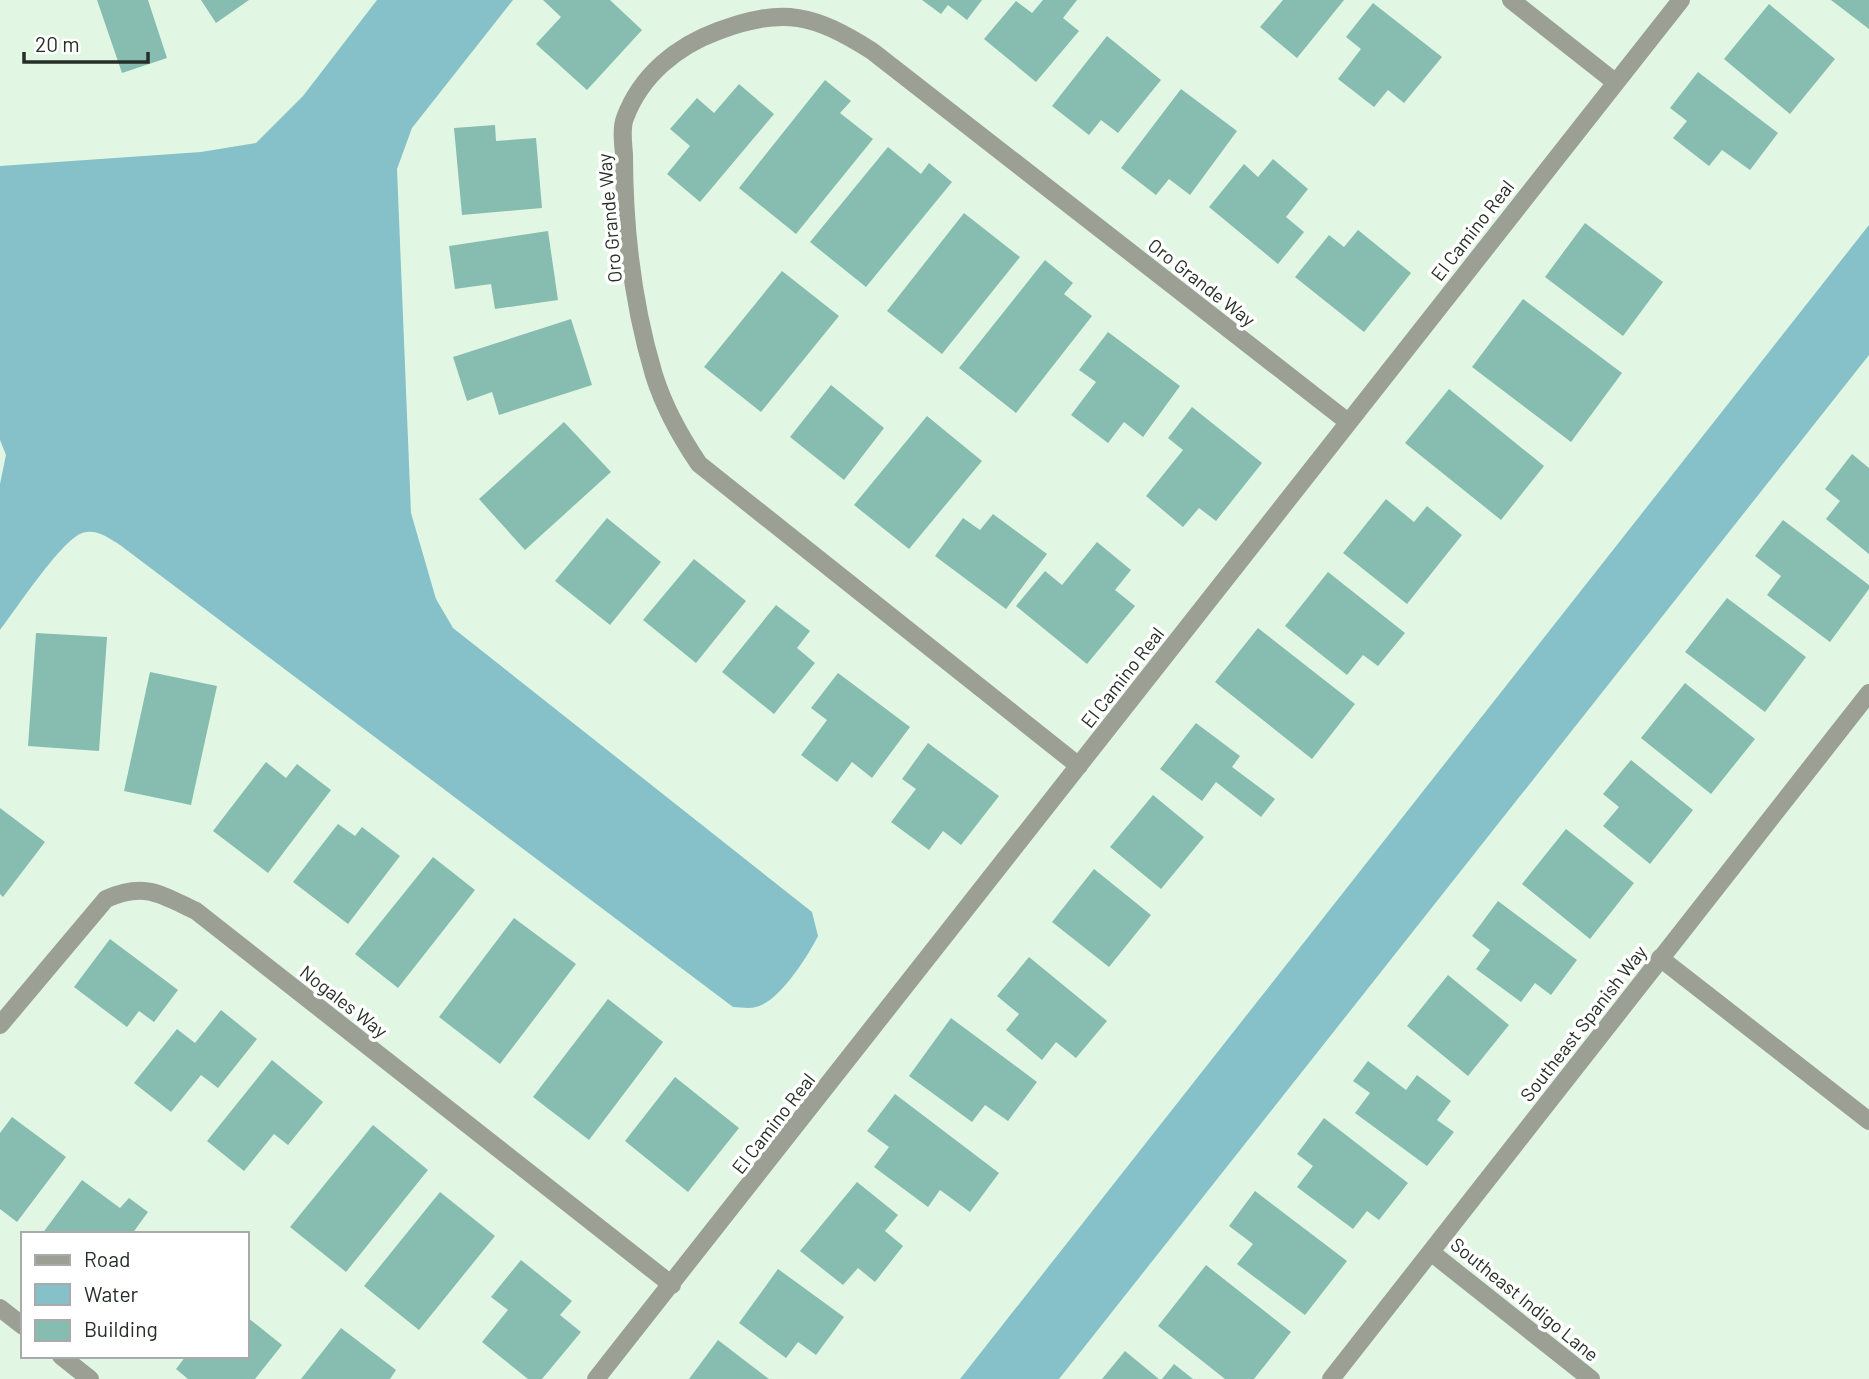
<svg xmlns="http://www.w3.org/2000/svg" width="1869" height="1379" font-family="Barlow,sans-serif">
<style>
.water{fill:#86c0c8}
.building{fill:#86bdb0}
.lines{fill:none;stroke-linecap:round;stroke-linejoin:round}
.minor{stroke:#9c9f94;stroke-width:18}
.labels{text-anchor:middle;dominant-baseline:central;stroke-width:7;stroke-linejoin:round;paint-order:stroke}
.street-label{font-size:19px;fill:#252e27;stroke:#fff}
</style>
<rect width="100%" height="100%" fill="#e1f7e4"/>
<!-- water -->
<path class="water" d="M 377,0 L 513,0 L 412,128 L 397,169 L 411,513 L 436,599 L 453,628 L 812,912 L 818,936 C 808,956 779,1002 756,1007 C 749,1009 740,1007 733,1007 L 120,545 C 109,538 94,527 80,534 C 59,544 17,608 0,630 L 0,484 L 6,455 L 0,440 L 0,166 L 201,152 L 256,143 L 303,96 Z
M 1869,225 L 1869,355 L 1059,1379 L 960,1379 Z"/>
<!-- building -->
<path class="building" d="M 97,0 L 148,0 L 167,58 L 122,73 Z
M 201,0 L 249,0 L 216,23 Z
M 543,0 L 610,0 L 642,30 L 587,90 L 536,44 L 561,17 Z
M 922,0 L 982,0 L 967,20 L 948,5 L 941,14 Z
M 1043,0 L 1077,0 L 1063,18 L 1079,31 L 1036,82 L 984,39 L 1016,1 L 1032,13 Z
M 1283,0 L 1344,0 L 1297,58 L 1260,27 Z
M 1831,0 L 1869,0 L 1869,29 Z
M 1373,3 L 1442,57 L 1404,103 L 1388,90 L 1374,107 L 1338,79 L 1361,49 L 1346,37 Z
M 1769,4 L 1835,59 L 1790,114 L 1724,59 Z
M 1107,36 L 1161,80 L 1118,133 L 1101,120 L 1089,135 L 1052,106 Z
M 1698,72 L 1778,133 L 1750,170 L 1722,150 L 1709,166 L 1673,138 L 1687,121 L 1670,108 Z
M 825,80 L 851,101 L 840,113 L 873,139 L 796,234 L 739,188 Z
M 739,84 L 774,114 L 700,202 L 667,174 L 690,146 L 670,129 L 697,98 L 714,113 Z
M 1181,89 L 1237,131 L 1190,195 L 1169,179 L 1156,195 L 1121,168 Z
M 495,125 L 496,141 L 536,138 L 542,208 L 462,215 L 454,128 Z
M 888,147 L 921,174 L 929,163 L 952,182 L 866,287 L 810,242 Z
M 1273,159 L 1308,189 L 1286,217 L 1304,232 L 1278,264 L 1209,207 L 1244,164 L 1258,177 Z
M 964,213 L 1020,257 L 942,354 L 887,311 Z
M 1585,223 L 1663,282 L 1623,336 L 1545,277 Z
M 1358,230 L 1411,273 L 1364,332 L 1295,277 L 1329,235 L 1344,247 Z
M 548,231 L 558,300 L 495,309 L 491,284 L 455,289 L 449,246 Z
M 1045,260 L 1073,283 L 1064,294 L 1092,316 L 1016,413 L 959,368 Z
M 782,271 L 839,316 L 761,412 L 704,367 Z
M 1523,299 L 1622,373 L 1571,442 L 1472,367 Z
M 571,319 L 592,385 L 499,415 L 492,392 L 467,401 L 453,357 Z
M 1108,332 L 1180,386 L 1143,437 L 1124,422 L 1108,443 L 1071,415 L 1096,382 L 1079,370 Z
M 831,385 L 884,428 L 844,480 L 790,437 Z
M 1449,389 L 1544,466 L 1501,520 L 1405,443 Z
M 1192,407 L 1262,463 L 1216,521 L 1199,508 L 1183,527 L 1146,496 L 1183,450 L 1168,438 Z
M 927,416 L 982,461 L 909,549 L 854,505 Z
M 564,422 L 611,472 L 525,550 L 479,499 Z
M 1852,454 L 1869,468 L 1869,554 L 1826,519 L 1840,501 L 1825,489 Z
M 1386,499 L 1414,522 L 1427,506 L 1462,535 L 1407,604 L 1343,553 Z
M 993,514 L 1047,554 L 1006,609 L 935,556 L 963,518 L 980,530 Z
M 607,518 L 661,562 L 610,625 L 555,581 Z
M 1783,520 L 1869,585 L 1869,589 L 1830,642 L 1767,595 L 1781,576 L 1755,556 Z
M 1097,542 L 1131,570 L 1115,590 L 1135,606 L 1087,664 L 1016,606 L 1045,571 L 1062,585 Z
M 694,559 L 746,601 L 696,663 L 643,620 Z
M 1328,572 L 1405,633 L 1378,666 L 1363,655 L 1347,675 L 1285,626 Z
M 1727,598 L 1806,657 L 1765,712 L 1685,652 Z
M 776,605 L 810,631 L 797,648 L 815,663 L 774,714 L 722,672 Z
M 1258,628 L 1355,704 L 1312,759 L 1215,682 Z
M 36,633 L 107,637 L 99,751 L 28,746 Z
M 150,672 L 217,686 L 191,805 L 124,791 Z
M 838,673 L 910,727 L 872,778 L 852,762 L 837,782 L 801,755 L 827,720 L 811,708 Z
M 1685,683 L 1755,739 L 1711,794 L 1641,738 Z
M 1196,723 L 1240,756 L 1232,767 L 1275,799 L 1261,817 L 1216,782 L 1202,801 L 1160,769 Z
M 928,743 L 999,796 L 961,845 L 943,831 L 929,850 L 891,822 L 916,789 L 902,779 Z
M 1631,760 L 1693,810 L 1650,864 L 1603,826 L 1619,807 L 1603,794 Z
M 266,762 L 286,778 L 297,764 L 331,790 L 268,873 L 213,831 Z
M 1153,795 L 1204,837 L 1161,889 L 1110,847 Z
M 0,808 L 45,842 L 3,897 L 0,894 Z
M 338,824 L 355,836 L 362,827 L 400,856 L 348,924 L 293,882 Z
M 1566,829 L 1634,883 L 1590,939 L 1522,884 Z
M 433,857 L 475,890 L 398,988 L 355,954 Z
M 1094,869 L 1151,915 L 1109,967 L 1052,922 Z
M 1498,901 L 1577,960 L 1551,995 L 1535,983 L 1521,1002 L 1476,969 L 1490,950 L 1472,936 Z
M 514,918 L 576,964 L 500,1064 L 439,1017 Z
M 110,939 L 178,990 L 154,1022 L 139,1011 L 127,1027 L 74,987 Z
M 1029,957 L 1107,1021 L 1076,1058 L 1056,1042 L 1042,1060 L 1006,1030 L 1019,1014 L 997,996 Z
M 1448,975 L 1509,1025 L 1468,1076 L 1407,1026 Z
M 608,999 L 663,1042 L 589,1140 L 533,1097 Z
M 221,1010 L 257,1039 L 218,1088 L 201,1075 L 171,1112 L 134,1083 L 177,1029 L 195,1043 Z
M 951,1018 L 1037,1082 L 1008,1121 L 985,1105 L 972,1122 L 909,1076 Z
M 272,1060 L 323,1102 L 288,1145 L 274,1134 L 244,1171 L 207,1141 Z
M 1368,1061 L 1406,1090 L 1417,1075 L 1451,1101 L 1437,1120 L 1454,1132 L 1427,1166 L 1355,1113 L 1370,1093 L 1353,1081 Z
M 675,1077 L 739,1128 L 688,1192 L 625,1141 Z
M 895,1094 L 999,1173 L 970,1212 L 940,1190 L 928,1207 L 874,1167 L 889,1147 L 867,1131 Z
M 12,1117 L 66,1157 L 17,1222 L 0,1209 L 0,1133 Z
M 1324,1118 L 1408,1183 L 1379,1220 L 1367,1211 L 1353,1229 L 1297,1187 L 1313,1166 L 1297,1154 Z
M 373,1125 L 428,1170 L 346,1272 L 290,1227 Z
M 82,1180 L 120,1208 L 129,1198 L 148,1212 L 132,1234 L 42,1234 Z
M 857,1182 L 898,1215 L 885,1231 L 903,1246 L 875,1282 L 858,1268 L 843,1285 L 800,1251 Z
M 1255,1191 L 1347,1261 L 1305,1315 L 1237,1264 L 1253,1244 L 1229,1226 Z
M 440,1192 L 495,1236 L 419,1330 L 364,1286 Z
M 521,1260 L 572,1301 L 560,1315 L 581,1332 L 542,1379 L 528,1379 L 482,1342 L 508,1310 L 491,1297 Z
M 1206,1265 L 1291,1332 L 1254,1379 L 1225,1379 L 1158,1326 Z
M 778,1269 L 844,1317 L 816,1355 L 798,1342 L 786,1358 L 739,1323 Z
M 247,1317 L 282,1345 L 255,1379 L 188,1379 L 176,1369 L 186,1356 L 247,1356 Z
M 341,1328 L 396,1370 L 390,1379 L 301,1379 Z
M 718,1340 L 769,1379 L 689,1379 Z
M 1125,1351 L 1159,1379 L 1102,1379 Z
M 1174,1364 L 1193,1379 L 1162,1379 Z"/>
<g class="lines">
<!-- minor -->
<path class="minor" d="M 1511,0 L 1615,82
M 1079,766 L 699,464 C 680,436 664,407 654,375 C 633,305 624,227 624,154 C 623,143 621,128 625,118 C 641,75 677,46 718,31 C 784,6 815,15 872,51 L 1348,422
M 1660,958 L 1869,1121
M 0,1025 L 106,899 C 145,882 160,894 196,911 L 672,1285
M 1432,1253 L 1591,1379
M 0,1308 L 23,1326
M 61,1356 L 90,1379
M 596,1379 L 1681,0
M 1331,1379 L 1869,693"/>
</g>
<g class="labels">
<!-- street labels -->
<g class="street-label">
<text transform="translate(609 218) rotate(-95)">Oro Grande Way</text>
<text transform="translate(1472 230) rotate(-52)">El Camino Real</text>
<text transform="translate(1202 282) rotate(38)">Oro Grande Way</text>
<text transform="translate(1122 677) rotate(-52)">El Camino Real</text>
<text transform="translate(344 1001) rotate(38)">Nogales Way</text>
<text transform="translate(1583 1023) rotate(-52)">Southeast Spanish Way</text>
<text transform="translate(773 1123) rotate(-52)">El Camino Real</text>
<text transform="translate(1525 1299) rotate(39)">Southeast Indigo Lane</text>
</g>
</g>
<!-- legend -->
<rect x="21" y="1232" width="228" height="126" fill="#ffffff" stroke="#a8aba9" stroke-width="2"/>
<rect x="35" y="1255" width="35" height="10" fill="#9c9f94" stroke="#a8aba9" stroke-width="2"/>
<text x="84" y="1267" font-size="21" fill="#252e27">Road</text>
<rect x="35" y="1284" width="35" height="21" fill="#86c0c8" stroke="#a8aba9" stroke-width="2"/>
<text x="84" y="1302" font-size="21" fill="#252e27">Water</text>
<rect x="35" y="1320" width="35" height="21" fill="#86bdb0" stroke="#a8aba9" stroke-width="2"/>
<text x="84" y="1337" font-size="21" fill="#252e27">Building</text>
<!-- scale -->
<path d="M24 52v10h124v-10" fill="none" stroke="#252e27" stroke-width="3.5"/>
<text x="35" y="52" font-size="21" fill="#252e27" stroke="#ffffff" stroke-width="5" paint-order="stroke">20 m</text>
</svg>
